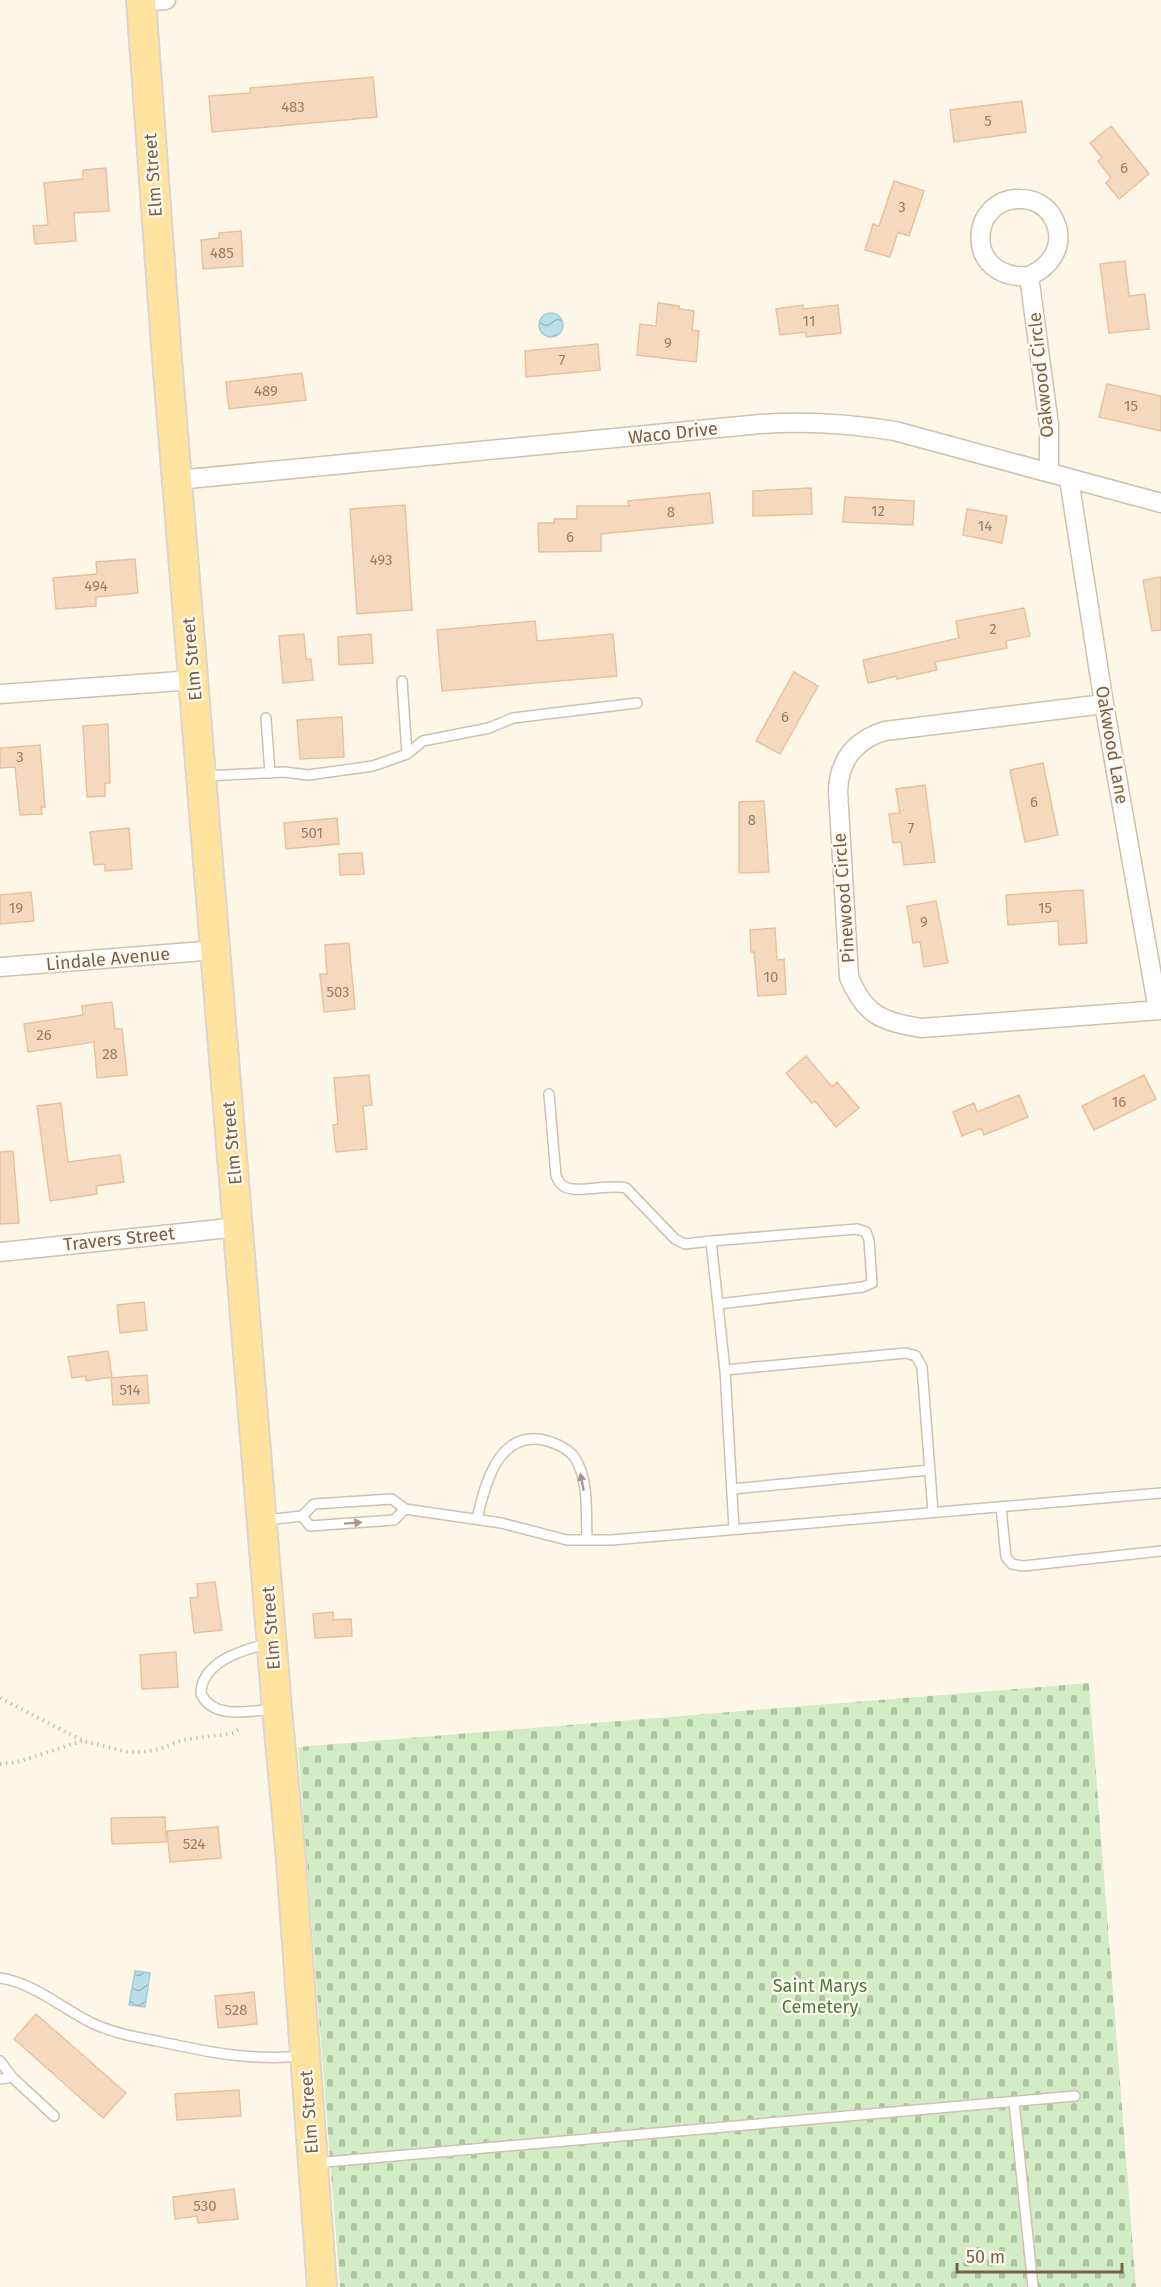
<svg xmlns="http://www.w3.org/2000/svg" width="1161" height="2287" font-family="'Fira Sans',sans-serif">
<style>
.cemetery{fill:url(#cemetery-stones)}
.water{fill:url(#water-waves);stroke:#a0cddc;stroke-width:1.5}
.building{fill:#f5d9be;stroke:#e9c19d;stroke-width:1.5}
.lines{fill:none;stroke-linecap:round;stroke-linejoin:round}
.service-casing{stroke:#d1c0ac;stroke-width:12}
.minor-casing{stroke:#d1c0ac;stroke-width:21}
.primary-casing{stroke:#dcd5d0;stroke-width:32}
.path{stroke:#dbbca0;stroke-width:4;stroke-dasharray:1.5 4.5;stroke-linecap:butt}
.service{stroke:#fff;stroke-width:9}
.minor{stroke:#fff;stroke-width:18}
.primary{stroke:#ffe39e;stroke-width:28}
.oneway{fill:#a99789}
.labels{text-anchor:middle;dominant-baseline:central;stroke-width:4.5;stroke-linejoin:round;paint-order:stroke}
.number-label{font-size:15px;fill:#997e67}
.street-label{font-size:18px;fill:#7a5f4a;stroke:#fffaf0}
.park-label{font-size:18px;fill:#4b7a3e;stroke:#fffaf0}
</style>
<defs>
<pattern id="cemetery-stones" width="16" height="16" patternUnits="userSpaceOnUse" patternTransform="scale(1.5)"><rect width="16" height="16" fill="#d2edc5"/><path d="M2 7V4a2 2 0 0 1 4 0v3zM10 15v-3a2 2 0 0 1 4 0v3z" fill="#afc3a2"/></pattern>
<pattern id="water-waves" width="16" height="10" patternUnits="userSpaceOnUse" patternTransform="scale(1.5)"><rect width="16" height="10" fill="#bbdee9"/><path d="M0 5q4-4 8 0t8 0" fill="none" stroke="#9db7bf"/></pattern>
</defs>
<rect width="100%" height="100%" fill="#fef7e8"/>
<!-- cemetery -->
<path class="cemetery" d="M 1089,1683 L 1136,2287 L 340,2287 L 298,1747 Z"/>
<!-- water -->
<path class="water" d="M539 325a12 12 0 1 1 24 0a12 12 0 1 1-24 0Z
M 135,1971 L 150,1973 L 145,2007 L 129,2005 Z"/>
<!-- building -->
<path class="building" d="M 373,77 L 377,117 L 212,132 L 209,96 L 250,93 L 250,88 Z
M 1022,101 L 1026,132 L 954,142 L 950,110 Z
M 1111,126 L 1149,174 L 1119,199 L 1106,183 L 1111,178 L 1098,161 L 1102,158 L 1090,143 Z
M 106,168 L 109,211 L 74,213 L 76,241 L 35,244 L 33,226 L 48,225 L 44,183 L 83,179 L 83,170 Z
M 894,181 L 924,191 L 909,236 L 898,232 L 890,257 L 865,250 L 873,224 L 879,226 Z
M 241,231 L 243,266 L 203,269 L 201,240 L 219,238 L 219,233 Z
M 1125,261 L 1129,296 L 1145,294 L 1149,329 L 1109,333 L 1100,264 Z
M 658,303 L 679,306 L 679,309 L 694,311 L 692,330 L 699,331 L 696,362 L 637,355 L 640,324 L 656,326 Z
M 803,305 L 803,309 L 838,305 L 841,333 L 806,337 L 806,332 L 780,335 L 776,309 Z
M 598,344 L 600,370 L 526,377 L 525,351 Z
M 302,373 L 306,400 L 229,409 L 226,382 Z
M 1107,384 L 1161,396 L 1161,431 L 1099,417 Z
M 811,488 L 812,514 L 753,516 L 753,491 Z
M 710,493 L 713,523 L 601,534 L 601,551 L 539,552 L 538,523 L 554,523 L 554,519 L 577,519 L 577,506 L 629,506 L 628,501 Z
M 845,497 L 914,501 L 913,525 L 843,522 Z
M 405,505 L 412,610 L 357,614 L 350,509 Z
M 967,509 L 1007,516 L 1002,543 L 963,535 Z
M 135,559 L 138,593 L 96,597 L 96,606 L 56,609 L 53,578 L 97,574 L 96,562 Z
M 1161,577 L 1161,630 L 1152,631 L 1143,580 Z
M 1024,608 L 1030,636 L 1006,641 L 1007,648 L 935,662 L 937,670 L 897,679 L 897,676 L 868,683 L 863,660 L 959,638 L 956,621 Z
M 535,621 L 537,641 L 613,634 L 617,676 L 442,691 L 437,630 Z
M 304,634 L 306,659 L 311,659 L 313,680 L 283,683 L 279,636 Z
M 371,634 L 373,663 L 339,665 L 338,637 Z
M 794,672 L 818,686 L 780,754 L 756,741 Z
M 342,717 L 344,757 L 300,759 L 297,720 Z
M 108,724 L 110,783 L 105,783 L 105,796 L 87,797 L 83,726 Z
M 40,745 L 45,807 L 41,807 L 42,814 L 20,815 L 15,767 L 0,768 L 0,748 Z
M 1043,763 L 1058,835 L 1025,842 L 1010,770 Z
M 925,785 L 935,862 L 904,865 L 901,842 L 893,843 L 889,814 L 900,813 L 896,789 Z
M 764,801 L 769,872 L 739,873 L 739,802 Z
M 337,818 L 339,844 L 286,849 L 284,823 Z
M 129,828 L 132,869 L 105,871 L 105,864 L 94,865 L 90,832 Z
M 362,853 L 364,874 L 340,875 L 339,854 Z
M 1083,890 L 1087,943 L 1059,945 L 1058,921 L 1008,925 L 1006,895 Z
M 31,892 L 34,921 L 0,924 L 0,895 Z
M 936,901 L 948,963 L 924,967 L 920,942 L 913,943 L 907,906 Z
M 775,928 L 777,960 L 784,959 L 786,994 L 758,996 L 754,952 L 751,952 L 750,930 Z
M 349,943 L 355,1009 L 324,1012 L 320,974 L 327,974 L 325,945 Z
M 112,1002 L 115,1029 L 122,1029 L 127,1075 L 97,1078 L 94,1042 L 28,1052 L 24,1024 L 83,1015 L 82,1006 Z
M 806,1056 L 832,1087 L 837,1082 L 859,1108 L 836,1127 L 815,1101 L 812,1103 L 786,1073 Z
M 369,1075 L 372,1105 L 363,1106 L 367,1149 L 336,1152 L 333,1125 L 338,1124 L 334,1078 Z
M 1144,1075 L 1156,1099 L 1094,1130 L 1082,1106 Z
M 1019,1095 L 1028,1117 L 984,1135 L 981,1128 L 962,1136 L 953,1112 L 974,1103 L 977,1112 Z
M 61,1103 L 68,1162 L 120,1155 L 124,1182 L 96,1186 L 97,1194 L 50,1201 L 37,1106 Z
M 13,1151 L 19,1223 L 0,1224 L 0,1152 Z
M 144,1302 L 147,1330 L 120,1333 L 117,1305 Z
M 108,1351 L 112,1377 L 86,1381 L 86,1376 L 72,1378 L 68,1357 Z
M 147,1375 L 149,1403 L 113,1405 L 111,1378 Z
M 215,1582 L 222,1630 L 194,1633 L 190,1598 L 198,1597 L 197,1584 Z
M 333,1612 L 333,1620 L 351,1619 L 352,1636 L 315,1638 L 313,1614 Z
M 176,1652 L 178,1687 L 142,1689 L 140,1655 Z
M 165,1817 L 166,1842 L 112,1844 L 111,1818 Z
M 218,1827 L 221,1858 L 170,1862 L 167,1831 Z
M 254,1992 L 257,2024 L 218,2028 L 215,1996 Z
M 36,2014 L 126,2093 L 103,2118 L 14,2039 Z
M 239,2090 L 241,2116 L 177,2120 L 175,2094 Z
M 234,2189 L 238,2219 L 198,2223 L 197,2216 L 175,2219 L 173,2197 Z"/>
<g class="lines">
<defs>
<path id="service" d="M 402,681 L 407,754
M 266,718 L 270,773
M 204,776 L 284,772 L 308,775 L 373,766 L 407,754 L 423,741 L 489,728 L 513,718 L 637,703
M 549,1094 L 556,1176 C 558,1179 558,1182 561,1184 C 571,1196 609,1183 626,1188 L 675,1239 L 685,1244 L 711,1241
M 718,1304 L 863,1287 L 872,1283 L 869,1240 L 866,1232 L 857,1229 L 711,1241 L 725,1370
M 732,1489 L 930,1470
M 1001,1507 L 1006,1557 L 1012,1564 L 1023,1566 L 1161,1551
M 302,1516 L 310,1526 L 394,1520 L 405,1509
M 477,1519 C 485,1484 499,1427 548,1441 C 557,1444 569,1449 575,1458 C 589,1480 586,1514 587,1540
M 266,1520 L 302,1516 L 314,1504 L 392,1499 L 405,1509 L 501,1523 L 567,1540 L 612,1540 L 1161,1493
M 734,1529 L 725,1370 L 906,1353 L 916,1356 L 922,1367 L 933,1512
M 267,1644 C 242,1650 201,1662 201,1694 C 214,1720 249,1711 273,1709
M 0,1978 C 37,1984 62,2009 94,2024 C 114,2033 135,2037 157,2041 C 207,2052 251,2061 303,2056
M 0,2061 L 12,2077
M 0,2079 L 12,2077 L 54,2116
M 1014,2102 L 1033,2287
M 315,2163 L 1075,2096"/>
<path id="minor" d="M 141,2 L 166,0
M 1029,276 C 963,281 968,197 1021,199 C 1034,199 1046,206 1052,216 C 1067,241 1054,265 1029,276 L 1049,425 L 1049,473
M 1069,479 L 1104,704 L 1158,1010
M 177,480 L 750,425 C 799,420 846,423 895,431 L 1161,503
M 0,694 L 194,680
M 1104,704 L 885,731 C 855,740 839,760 838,791 L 849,977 C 865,1016 882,1021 921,1028 L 1161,1010
M 0,967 L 217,950
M 0,1252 L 239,1227"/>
<path id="primary" d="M 141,0 L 167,359 L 277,1709 L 290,1848 L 322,2287"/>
</defs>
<!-- service casing -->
<use href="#service" class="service-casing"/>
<!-- minor casing -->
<use href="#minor" class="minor-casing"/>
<!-- primary casing -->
<use href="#primary" class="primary-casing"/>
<!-- path -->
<path class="path" d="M 0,1698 L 83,1741 L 128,1752 L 143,1752 L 160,1749 L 183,1740 L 234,1733 L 240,1728
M 0,1764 L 17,1762 L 82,1741"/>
<!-- service -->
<use href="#service" class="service"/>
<!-- minor -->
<use href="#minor" class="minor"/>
<!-- primary -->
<use href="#primary" class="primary"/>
</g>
<!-- one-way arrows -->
<defs><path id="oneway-solid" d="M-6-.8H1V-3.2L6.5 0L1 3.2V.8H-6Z" transform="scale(1.5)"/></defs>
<g class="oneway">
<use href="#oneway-solid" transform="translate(582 1482) rotate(-101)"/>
<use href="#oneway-solid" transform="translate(353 1523) rotate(-4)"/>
</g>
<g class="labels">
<!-- number labels -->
<g class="number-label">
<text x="293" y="107">483</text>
<text x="988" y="121">5</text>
<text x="1124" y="168">6</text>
<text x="902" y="207">3</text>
<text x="222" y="253">485</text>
<text x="809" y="321">11</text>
<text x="668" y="343">9</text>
<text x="562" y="360">7</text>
<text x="266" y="391">489</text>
<text x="1131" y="406">15</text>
<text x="878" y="511">12</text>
<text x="671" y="512">8</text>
<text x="985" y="526">14</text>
<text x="570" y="537">6</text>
<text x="381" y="560">493</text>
<text x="96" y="586">494</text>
<text x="993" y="629">2</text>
<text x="785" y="717">6</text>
<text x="20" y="757">3</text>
<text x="1034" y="802">6</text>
<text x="752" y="820">8</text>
<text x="911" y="828">7</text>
<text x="312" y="833">501</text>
<text x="16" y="908">19</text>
<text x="1045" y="908">15</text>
<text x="924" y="922">9</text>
<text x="771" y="977">10</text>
<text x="338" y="992">503</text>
<text x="44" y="1035">26</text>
<text x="110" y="1054">28</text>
<text x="1119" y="1102">16</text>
<text x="130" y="1390">514</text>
<text x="194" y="1844">524</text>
<text x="236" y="2010">528</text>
<text x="205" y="2206">530</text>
</g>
<!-- street labels -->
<g class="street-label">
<text transform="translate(153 175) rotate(-94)">Elm Street</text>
<text transform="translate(1041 375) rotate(-96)">Oakwood Circle</text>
<text transform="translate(673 433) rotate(-6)">Waco Drive</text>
<text transform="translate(192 659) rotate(-95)">Elm Street</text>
<text transform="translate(1112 745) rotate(80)">Oakwood Lane</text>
<text transform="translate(844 898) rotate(-94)">Pinewood Circle</text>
<text transform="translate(108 959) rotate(-5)">Lindale Avenue</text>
<text transform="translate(232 1143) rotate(-95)">Elm Street</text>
<text transform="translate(119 1239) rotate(-6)">Travers Street</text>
<text transform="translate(271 1628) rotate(-94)">Elm Street</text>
<text transform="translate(309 2112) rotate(-94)">Elm Street</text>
</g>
<!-- park labels -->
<g class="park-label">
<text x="820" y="1986">Saint Marys<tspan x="820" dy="21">Cemetery</tspan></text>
</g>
</g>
<!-- scale -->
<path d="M957 2263v9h165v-9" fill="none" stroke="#7a5f4a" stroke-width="3"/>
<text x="966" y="2263" font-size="18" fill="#7a5f4a" stroke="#fffaf0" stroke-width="4.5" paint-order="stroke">50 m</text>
</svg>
